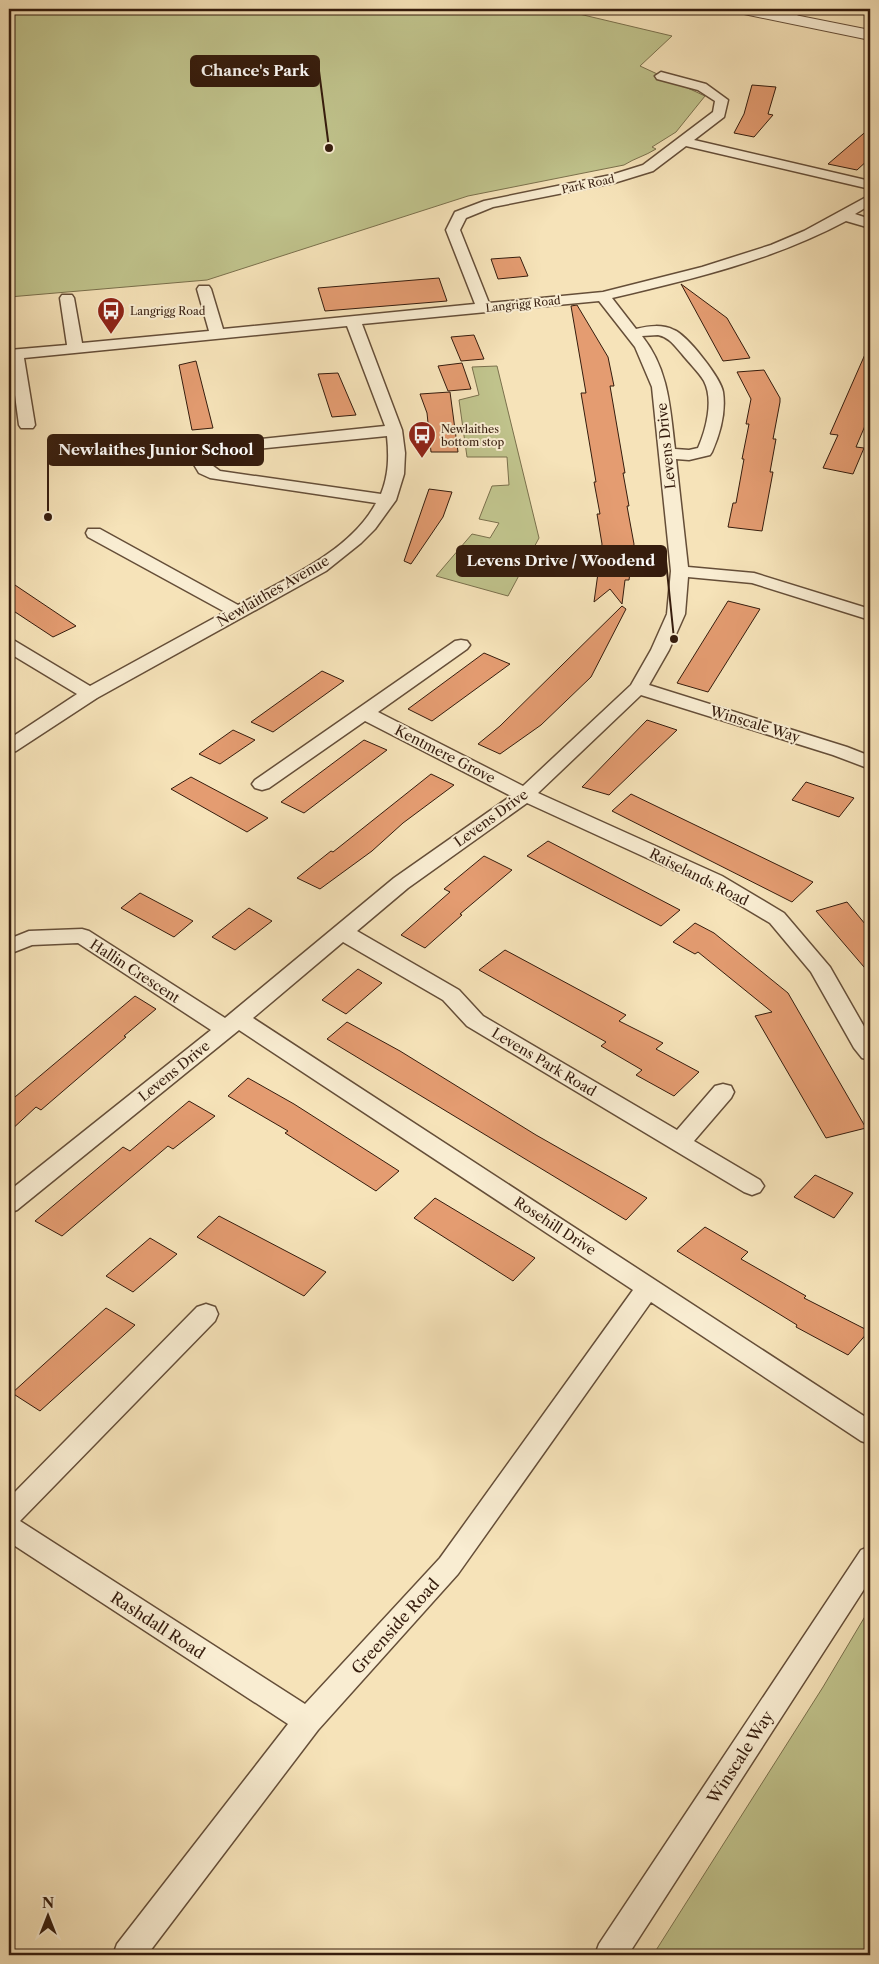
<svg xmlns="http://www.w3.org/2000/svg" width="879" height="1964" font-family="'Libre Caslon Text',serif">
<style>
.green{fill:#c0c38c;stroke:#7a704c}
.building{fill:#e49c71;stroke:#351c0d}
.lines{fill:none;stroke-linecap:round;stroke-linejoin:round}
.minor-casing{stroke:#654e38;stroke-width:3}
.tertiary-casing{stroke:#654e38;stroke-width:2}
.minor{fill:#f9edd2;fill-rule:evenodd}
.tertiary{fill:#f9edd2;fill-rule:evenodd}
.labels{text-anchor:middle;dominant-baseline:central;stroke-width:4;stroke-linejoin:round;paint-order:stroke}
.far-street-label{font-size:11px;fill:#351c0d;stroke:#f9edd2}
.far-poi-label{font-size:11px;fill:#351c0d;stroke:#f9edd2;text-anchor:start}
.street-label{font-size:14px;fill:#351c0d;stroke:#f9edd2}
.near-street-label{font-size:16px;fill:#351c0d;stroke:#f9edd2}
.leader{fill:none;stroke:#351c0d;stroke-width:2}
.callout-dot{fill:#351c0d;stroke:#f9edd2;stroke-width:2}
.callout{fill:#351c0d;stroke:#351c0d;stroke-width:2}
.callout-label{font-size:15px;text-anchor:middle;font-weight:bold;fill:#fff}
</style>
<rect width="100%" height="100%" fill="#f6e3b9"/>
<filter id="stains"><feTurbulence type="fractalNoise" baseFrequency=".004" numOctaves="4"/><feColorMatrix values="0 0 0 0 .2 0 0 0 0 .09 0 0 0 0 .02 0 0 0 .5 -.17"/></filter>
<radialGradient id="worn" r=".72"><stop offset=".6" stop-color="#630" stop-opacity="0"/><stop offset="1" stop-color="#630" stop-opacity=".3"/></radialGradient>
<!-- green -->
<path class="green" d="M 9,9 L 558,9 L 672,36 L 640,66 L 705,96 L 676,132 L 652,147 L 656,149 C 645,156 635,158 624,165 L 468,196 L 207,280 L 9,297 Z
M 497,366 L 539,538 L 508,596 L 436,576 L 472,534 L 490,538 L 499,523 L 479,519 L 492,486 L 509,485 L 507,457 L 467,457 L 459,400 L 479,395 L 472,367 Z
M 870,1608 L 870,1955 L 653,1955 L 823,1687 Z"/>
<!-- building -->
<path class="building" d="M 752,85 L 776,87 L 768,114 L 773,115 L 754,137 L 734,133 L 744,114 Z
M 870,128 L 870,158 L 857,170 L 828,164 Z
M 520,257 L 528,276 L 498,279 L 491,259 Z
M 439,278 L 447,301 L 325,311 L 318,288 Z
M 681,284 L 727,318 L 750,358 L 723,361 Z
M 577,305 L 608,357 L 614,386 L 610,386 L 625,473 L 623,473 L 629,506 L 627,506 L 634,544 L 629,580 L 625,580 L 622,604 L 610,589 L 594,602 L 602,544 L 597,514 L 600,514 L 594,482 L 596,482 L 581,393 L 586,393 L 571,306 Z
M 474,335 L 484,359 L 461,361 L 451,337 Z
M 870,343 L 870,414 L 856,447 L 864,448 L 853,474 L 823,468 L 838,435 L 830,434 Z
M 196,361 L 213,428 L 192,430 L 179,365 Z
M 462,363 L 471,389 L 448,391 L 438,366 Z
M 764,370 L 780,398 L 780,402 L 773,439 L 776,439 L 770,472 L 773,472 L 762,531 L 728,527 L 733,503 L 736,503 L 744,459 L 742,459 L 749,424 L 746,424 L 751,399 L 737,372 Z
M 338,373 L 356,415 L 332,417 L 318,374 Z
M 450,392 L 458,452 L 431,452 L 427,413 L 420,394 Z
M 429,489 L 452,492 L 443,517 L 411,564 L 404,561 Z
M 9,581 L 76,626 L 53,637 L 9,608 Z
M 728,601 L 760,609 L 708,692 L 677,683 Z
M 622,606 L 626,609 L 591,677 L 541,725 L 500,754 L 478,744 L 500,726 Z
M 484,653 L 510,664 L 432,721 L 408,709 Z
M 322,671 L 344,681 L 273,732 L 251,722 Z
M 647,720 L 677,730 L 609,795 L 582,787 Z
M 233,730 L 255,740 L 220,764 L 199,754 Z
M 364,740 L 387,750 L 304,813 L 281,802 Z
M 431,774 L 454,785 L 403,823 L 372,851 L 320,889 L 297,878 L 331,851 L 333,852 Z
M 191,777 L 268,818 L 247,832 L 171,789 Z
M 806,782 L 854,798 L 839,817 L 792,800 Z
M 631,794 L 813,882 L 792,902 L 612,811 Z
M 548,841 L 680,910 L 661,926 L 527,856 Z
M 484,856 L 512,870 L 460,914 L 462,915 L 425,948 L 401,935 L 450,892 L 444,889 Z
M 140,893 L 193,921 L 174,937 L 121,908 Z
M 847,902 L 870,930 L 870,974 L 816,911 Z
M 249,908 L 272,921 L 235,950 L 212,937 Z
M 695,923 L 714,933 L 788,993 L 866,1128 L 826,1138 L 755,1016 L 772,1012 L 698,952 L 695,954 L 673,942 Z
M 505,950 L 626,1015 L 619,1021 L 663,1043 L 656,1049 L 699,1072 L 674,1096 L 636,1075 L 642,1070 L 601,1046 L 606,1042 L 479,970 Z
M 358,969 L 382,983 L 346,1014 L 322,1000 Z
M 135,996 L 156,1009 L 124,1036 L 126,1037 L 41,1110 L 36,1107 L 9,1132 L 9,1102 Z
M 347,1022 L 400,1051 L 536,1135 L 647,1198 L 626,1220 L 327,1039 Z
M 248,1078 L 294,1104 L 399,1171 L 376,1191 L 285,1133 L 288,1131 L 228,1096 Z
M 189,1101 L 215,1116 L 173,1149 L 168,1146 L 62,1236 L 35,1221 L 123,1147 L 130,1151 Z
M 815,1175 L 853,1193 L 834,1218 L 794,1197 Z
M 435,1198 L 535,1258 L 513,1281 L 414,1218 Z
M 219,1216 L 326,1272 L 304,1296 L 197,1237 Z
M 705,1227 L 748,1252 L 741,1259 L 806,1296 L 804,1298 L 869,1331 L 848,1355 L 796,1327 L 797,1325 L 677,1251 Z
M 150,1238 L 177,1254 L 133,1292 L 106,1276 Z
M 106,1308 L 135,1325 L 40,1411 L 12,1393 Z"/>
<g class="lines">
<defs>
<path id="minor" d="M 792,9 L 805,9 L 791,21 L 783,21 L 781,18 Z
M 661,72 L 706,84 L 728,100 L 724,117 L 694,140 L 870,181 L 870,189 L 686,146 L 653,171 L 614,183 L 493,207 L 466,218 L 460,230 L 489,303 L 603,292 L 702,267 L 771,245 L 804,231 L 870,195 L 870,205 L 855,214 L 870,219 L 870,228 L 846,221 C 773,260 693,279 612,298 L 636,329 C 649,326 662,324 674,330 C 687,335 721,378 723,392 C 726,412 720,434 712,452 L 710,455 L 689,460 L 676,459 L 688,567 L 754,573 L 870,609 L 870,620 L 752,583 L 688,577 L 685,614 L 669,650 L 649,685 L 847,747 L 870,756 L 870,769 L 833,755 L 641,695 L 538,793 L 722,876 L 784,913 L 830,967 L 870,1037 L 870,1060 L 862,1058 L 854,1048 L 811,972 L 770,923 L 708,886 L 527,803 L 408,888 L 357,931 L 459,990 L 483,1016 L 677,1130 L 715,1086 L 723,1084 L 731,1086 L 734,1092 L 731,1098 L 694,1141 L 760,1180 L 764,1186 L 760,1192 L 752,1195 L 744,1192 L 467,1026 L 443,1000 L 343,942 L 253,1018 L 870,1420 L 870,1444 L 861,1441 L 651,1302 L 458,1574 L 318,1730 L 147,1955 L 113,1955 L 117,1944 L 288,1724 L 9,1542 L 9,1498 L 197,1307 L 206,1304 L 215,1307 L 218,1314 L 215,1321 L 20,1521 L 305,1704 L 440,1558 L 633,1290 L 239,1030 L 17,1210 L 9,1213 L 9,1191 L 211,1030 L 78,943 L 32,945 L 9,954 L 9,939 L 29,931 L 82,929 L 89,931 L 225,1018 L 394,878 L 511,796 L 365,721 L 269,788 L 262,790 L 255,788 L 252,784 L 255,780 L 455,641 L 461,640 L 467,641 L 470,645 L 467,649 L 378,712 L 523,786 L 631,685 L 651,650 L 667,614 L 671,571 L 652,387 L 635,347 L 599,301 L 362,324 L 402,430 L 405,453 L 404,474 L 396,500 L 375,529 L 361,543 L 326,571 L 97,698 L 16,751 L 9,753 L 9,739 L 77,694 L 9,653 L 9,640 L 15,641 L 90,686 L 225,612 L 88,537 L 86,533 L 88,529 L 100,529 L 238,605 C 284,580 351,551 376,503 L 210,478 L 199,473 L 193,463 L 199,450 L 214,444 L 385,426 L 347,326 L 24,358 L 35,425 L 33,428 L 21,428 L 19,425 L 9,350 L 67,345 L 60,298 L 62,295 L 72,295 L 74,298 L 82,343 L 209,331 L 197,289 L 199,286 L 209,286 L 211,289 L 223,329 L 475,304 L 446,230 L 455,212 L 484,201 L 611,175 L 643,165 L 713,112 L 715,101 L 698,90 L 657,79 L 655,76 ZM 658,335 C 669,337 675,346 682,354 C 689,363 698,371 704,381 C 714,400 706,430 698,448 L 689,450 L 675,449 C 670,408 669,370 642,336 ZM 387,436 C 389,456 389,474 381,494 L 220,471 L 209,463 L 212,456 L 217,453 Z
M 870,1546 L 870,1580 L 628,1955 L 595,1955 L 599,1944 L 861,1550 Z"/>
<path id="tertiary" d="M 736,9 L 765,9 L 870,30 L 870,40 L 744,14 L 739,12 Z"/>
</defs>
<!-- minor casing -->
<use href="#minor" class="minor-casing"/>
<!-- tertiary casing -->
<use href="#tertiary" class="tertiary-casing"/>
<!-- minor -->
<use href="#minor" class="minor"/>
<!-- tertiary -->
<use href="#tertiary" class="tertiary"/>
</g>
<!-- icons -->
<defs>
<symbol id="bus-pin" viewBox="-11 -11 22 30"><path d="M0 17L-7.5 6A9.5 9.5 0 1 1 7.5 6Z" fill="#8f2418" stroke="#f9edd2"/><path d="M-5-6H5V4H4V6H2V4H-2V6H-4V4H-5ZM-3.5-4V0h7V-4ZM-3.5 1.2v1.5H-2V1.2ZM2 1.2v1.5H3.5V1.2Z" fill="#fff"/></symbol>
</defs>
<g fill-rule="evenodd">
<use href="#bus-pin" x="95" y="295" width="32" height="43"/>
<use href="#bus-pin" x="406" y="419" width="32" height="43"/>
</g>
<g class="labels">
<!-- far-street labels -->
<g class="far-street-label">
<text transform="translate(588 184) rotate(-12)">Park Road</text>
<text transform="translate(523 304) rotate(-6)">Langrigg Road</text>
</g>
<!-- far-poi labels -->
<g class="far-poi-label">
<text x="130" y="311">Langrigg Road</text>
<text x="441" y="429">Newlaithes<tspan x="441" dy="13">bottom stop</tspan></text>
</g>
<!-- street labels -->
<g class="street-label">
<text transform="translate(666 446) rotate(-96)">Levens Drive</text>
<text transform="translate(273 591) rotate(-30)">Newlaithes Avenue</text>
<text transform="translate(755 724) rotate(17)">Winscale Way</text>
<text transform="translate(445 754) rotate(27)">Kentmere Grove</text>
<text transform="translate(491 818) rotate(-36)">Levens Drive</text>
<text transform="translate(699 877) rotate(27)">Raiselands Road</text>
<text transform="translate(135 971) rotate(33)">Hallin Crescent</text>
<text transform="translate(544 1062) rotate(31)">Levens Park Road</text>
<text transform="translate(174 1071) rotate(-39)">Levens Drive</text>
<text transform="translate(555 1226) rotate(33)">Rosehill Drive</text>
</g>
<!-- near-street labels -->
<g class="near-street-label">
<text transform="translate(158 1625) rotate(33)">Rashdall Road</text>
<text transform="translate(395 1626) rotate(-48)">Greenside Road</text>
<text transform="translate(740 1757) rotate(-57)">Winscale Way</text>
</g>
</g>
<!-- callouts -->
<path class="leader" d="M329 148L319 71M48 517L48 450M674 639L666 561"/>
<g class="callout-dot">
<circle cx="329" cy="148" r="5"/>
<circle cx="48" cy="517" r="5"/>
<circle cx="674" cy="639" r="5"/>
</g>
<g class="callout">
<rect x="191" y="56" width="128" height="30" rx="5"/>
<rect x="48" y="435" width="215" height="30" rx="5"/>
<rect x="457" y="546" width="209" height="30" rx="5"/>
</g>
<g class="callout-label">
<text x="255" y="76">Chance's Park</text>
<text x="156" y="455">Newlaithes Junior School</text>
<text x="561" y="566">Levens Drive / Woodend</text>
</g>
<!-- margin -->
<rect width="879" height="1964" fill="none" stroke="#f6e3b9" stroke-width="30"/>
<rect x="10" y="10" width="859" height="1944" fill="none" stroke="#351c0d" stroke-width="2.5"/>
<rect x="15" y="15" width="849" height="1934" fill="none" stroke="#351c0d"/>
<!-- north arrow -->
<g transform="translate(48 1916)" stroke="#f9edd2" stroke-width="4" paint-order="stroke">
<path d="M0-4L9 19L0 12L-9 19Z" fill="#351c0d"/>
<text y="-8" font-size="14" font-weight="bold" text-anchor="middle" fill="#351c0d">N</text>
</g>
<rect width="100%" height="100%" filter="url(#stains)"/>
<rect width="100%" height="100%" fill="url(#worn)"/>
</svg>
